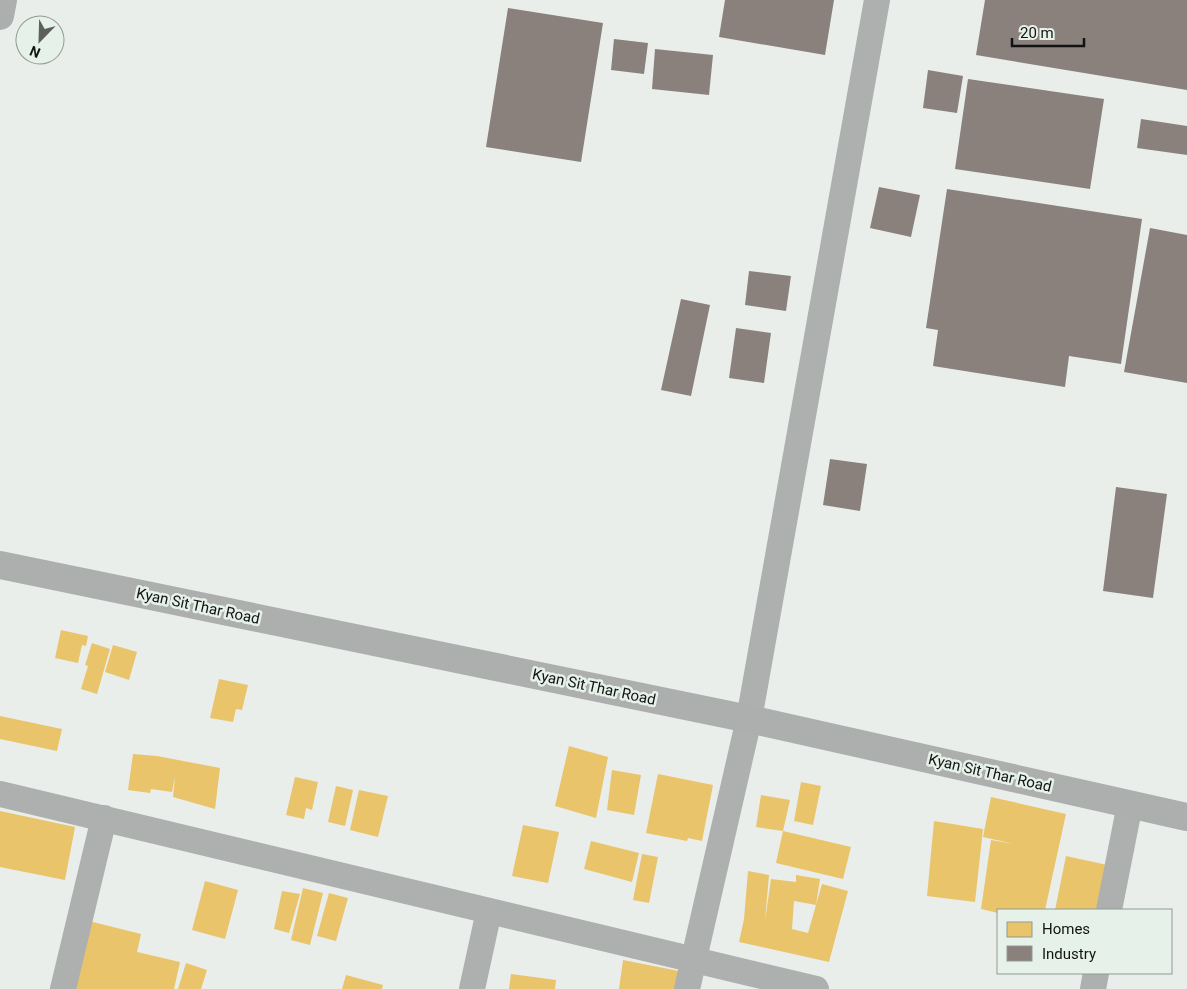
<svg xmlns="http://www.w3.org/2000/svg" width="1187" height="989" font-family="Roboto,sans-serif">
<style>
.homes{fill:#e9c46a;fill-rule:evenodd}
.industry{fill:#8a817c}
.lines{fill:none;stroke-linecap:round;stroke-linejoin:round}
.street{stroke:#aeb0af;stroke-width:26}
.secondary{stroke:#adafae;stroke-width:28}
.labels{text-anchor:middle;dominant-baseline:central;stroke-width:5;stroke-linejoin:round;paint-order:stroke}
.street-label{font-size:15px;fill:#111412;stroke:#e6f1ea}
</style>
<rect width="100%" height="100%" fill="#e9eeeb"/>
<!-- homes -->
<path class="homes" d="M 61,630 L 88,636 L 86,646 L 82,645 L 78,663 L 55,658 Z
M 92,643 L 110,649 L 97,694 L 81,689 L 88,666 L 85,665 Z
M 113,645 L 137,652 L 129,680 L 105,672 Z
M 219,679 L 248,685 L 242,710 L 236,709 L 233,722 L 210,718 Z
M 0,716 L 62,729 L 57,751 L 0,739 Z
M 569,746 L 608,757 L 596,818 L 555,806 Z
M 133,754 L 157,756 L 220,768 L 215,809 L 173,797 L 175,776 L 172,792 L 151,789 L 150,793 L 128,790 Z
M 612,770 L 641,775 L 634,815 L 607,810 Z
M 658,774 L 713,785 L 702,841 L 688,838 L 687,841 L 646,833 Z
M 295,777 L 318,782 L 312,810 L 306,808 L 304,819 L 286,815 Z
M 801,782 L 821,786 L 813,825 L 794,821 Z
M 336,786 L 353,790 L 345,826 L 328,822 Z
M 359,790 L 388,796 L 378,837 L 350,830 Z
M 761,795 L 790,800 L 783,831 L 756,827 Z
M 991,797 L 1066,814 L 1045,910 L 998,910 L 998,913 L 981,909 L 991,840 L 1014,844 L 983,837 Z
M 0,811 L 75,827 L 65,880 L 0,867 Z
M 934,821 L 983,829 L 975,902 L 927,896 Z
M 523,825 L 559,832 L 548,883 L 512,876 Z
M 783,831 L 851,847 L 843,879 L 776,863 Z
M 591,841 L 639,853 L 632,882 L 584,869 Z
M 642,854 L 658,857 L 649,903 L 633,900 Z
M 1066,856 L 1112,866 L 1102,910 L 1055,910 Z
M 748,871 L 769,875 L 765,921 L 771,879 L 796,882 L 796,875 L 820,879 L 816,905 L 822,884 L 848,891 L 829,962 L 739,942 L 744,919 ZM 794,901 L 816,905 L 808,933 L 792,929 Z
M 205,881 L 238,890 L 225,939 L 192,930 Z
M 303,888 L 323,893 L 310,945 L 291,940 Z
M 282,891 L 300,894 L 289,933 L 274,929 Z
M 329,893 L 348,898 L 336,941 L 317,936 Z
M 89,921 L 141,934 L 137,952 L 180,962 L 174,989 L 73,989 Z
M 623,960 L 684,972 L 681,989 L 619,989 Z
M 186,963 L 207,970 L 201,989 L 178,989 Z
M 511,974 L 556,980 L 555,989 L 509,989 Z
M 346,975 L 383,985 L 382,989 L 342,989 Z"/>
<!-- industry -->
<path class="industry" d="M 725,0 L 834,0 L 825,55 L 719,37 Z
M 985,0 L 1187,0 L 1187,90 L 976,55 Z
M 508,8 L 603,23 L 581,162 L 486,147 Z
M 614,39 L 648,43 L 644,74 L 611,70 Z
M 655,49 L 713,55 L 709,95 L 652,89 Z
M 928,70 L 963,76 L 957,113 L 923,108 Z
M 968,79 L 1104,99 L 1090,189 L 955,169 Z
M 1141,119 L 1187,126 L 1187,155 L 1137,148 Z
M 879,187 L 920,195 L 911,237 L 870,228 Z
M 947,189 L 1142,219 L 1121,364 L 1069,356 L 1065,387 L 933,366 L 938,330 L 926,328 Z
M 1150,228 L 1187,235 L 1187,383 L 1124,372 Z
M 749,271 L 791,276 L 786,311 L 745,305 Z
M 681,299 L 710,305 L 691,396 L 661,390 Z
M 736,328 L 771,333 L 764,383 L 729,378 Z
M 830,459 L 867,464 L 860,511 L 823,505 Z
M 1116,487 L 1167,494 L 1153,598 L 1103,591 Z"/>
<g class="lines">
<!-- street -->
<path class="street" d="M 0,794 L 816,989
M 1109,910 L 1130,804
M 63,989 L 104,818
M 472,989 L 489,911
M 687,989 L 749,719 L 877,0
M 1093,989 L 1096,973"/>
<!-- secondary -->
<path class="secondary" d="M 0,16 L 3,0
M 0,565 L 749,719 L 1187,817"/>
</g>
<g class="labels">
<!-- street labels -->
<g class="street-label">
<text transform="translate(198 606) rotate(12)">Kyan Sit Thar Road</text>
<text transform="translate(594 687) rotate(12)">Kyan Sit Thar Road</text>
<text transform="translate(990 773) rotate(13)">Kyan Sit Thar Road</text>
</g>
</g>
<!-- legend -->
<rect x="997" y="909" width="175" height="65" fill="#e6f1ea" stroke="#919994"/>
<rect x="1007" y="922" width="25" height="15" fill="#e9c46a" stroke="#919994"/>
<text x="1042" y="934" font-size="15" fill="#111412">Homes</text>
<rect x="1007" y="946" width="25" height="15" fill="#8a817c" stroke="#919994"/>
<text x="1042" y="959" font-size="15" fill="#111412">Industry</text>
<!-- north arrow -->
<g transform="translate(40 40) rotate(203)"><circle r="24" fill="#e6f1ea" stroke="#919994"/>
<path d="M0-4L9 19L0 12L-9 19Z" fill="#5d605e"/>
<text y="-8" font-size="14" font-weight="bold" text-anchor="middle" fill="#111412">N</text>
</g>
<!-- scale -->
<path d="M1012 38v8h72v-8" fill="none" stroke="#111412" stroke-width="2.5"/>
<text x="1020" y="38" font-size="15" fill="#111412" stroke="#e6f1ea" stroke-width="4" paint-order="stroke">20 m</text>
</svg>
